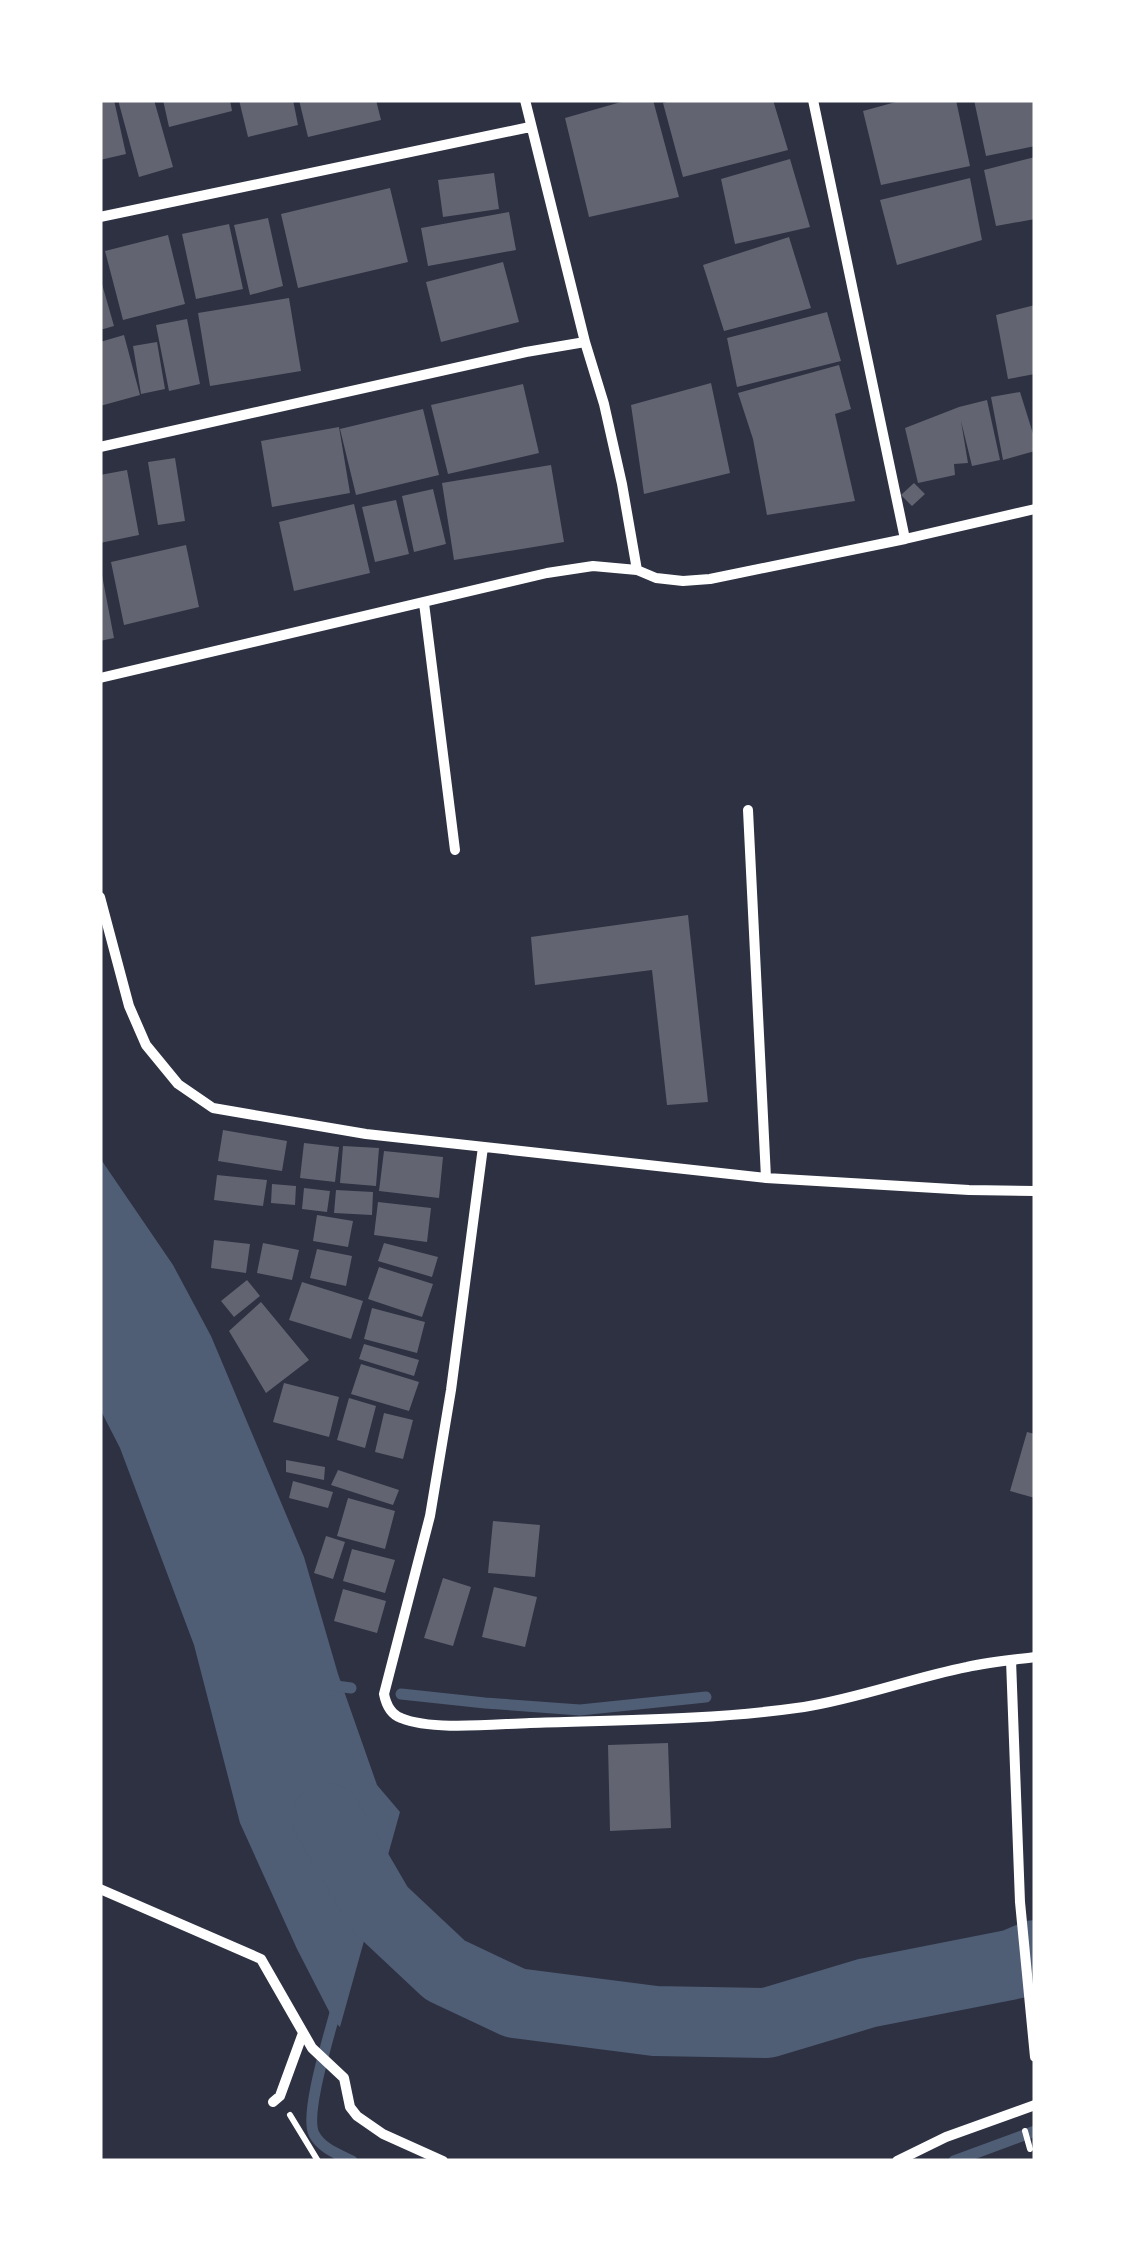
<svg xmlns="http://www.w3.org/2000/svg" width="1135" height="2261" font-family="'Archivo Narrow',sans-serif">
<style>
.water{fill:#4f5d75}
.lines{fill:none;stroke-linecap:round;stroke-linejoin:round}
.stream{stroke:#4f5d75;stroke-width:11}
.river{stroke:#4f5d75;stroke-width:70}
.building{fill:#626471}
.path{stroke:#fff;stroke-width:6}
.minor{stroke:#fff;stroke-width:10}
</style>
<rect width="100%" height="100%" fill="#2d3142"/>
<!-- water -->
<path class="water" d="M 100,1158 L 173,1265 L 211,1336 L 304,1557 L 338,1674 L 377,1785 L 400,1812 L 340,2027 L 334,2021 L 297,1949 L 240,1823 L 194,1645 L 120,1448 L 100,1409 Z"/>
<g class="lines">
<!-- stream -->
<path class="stream" d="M 329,1685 L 351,1688
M 401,1694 L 485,1703 L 580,1710 L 706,1697
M 336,2009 C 330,2033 304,2114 314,2134 C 321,2148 338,2154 352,2161
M 954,2161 L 1035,2131"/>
<!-- river -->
<path class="river" d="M 327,1818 L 380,1909 L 445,1970 L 515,2003 L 655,2021 L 767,2023 L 867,1993 L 1014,1964 L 1035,1955"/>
</g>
<!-- building -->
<path class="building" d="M 100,100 L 114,100 L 126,154 L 100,160 Z
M 118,100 L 154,100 L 173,167 L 139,177 Z
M 163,100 L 230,100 L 232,111 L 169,127 Z
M 239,100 L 293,100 L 298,125 L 248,137 Z
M 299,100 L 376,100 L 381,120 L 308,137 Z
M 628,100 L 653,100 L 679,197 L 589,217 L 565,118 Z
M 674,100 L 773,100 L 788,150 L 683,177 L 663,103 Z
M 903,100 L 956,100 L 970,166 L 881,185 L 863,111 Z
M 974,100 L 1035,100 L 1035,146 L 986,156 Z
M 1035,157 L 1035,219 L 996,226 L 984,170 Z
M 790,159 L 810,227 L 735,244 L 721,179 Z
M 494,173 L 499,209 L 443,217 L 438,180 Z
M 970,178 L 982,240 L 897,265 L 880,200 Z
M 390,188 L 408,262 L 298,288 L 281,214 Z
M 509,212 L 516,250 L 428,266 L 421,228 Z
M 268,218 L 283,286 L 250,295 L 234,225 Z
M 229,224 L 243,289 L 196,299 L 182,234 Z
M 168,235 L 185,304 L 123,320 L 105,251 Z
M 789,237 L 811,308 L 724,331 L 703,265 Z
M 503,262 L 519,322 L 441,342 L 426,282 Z
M 100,277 L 114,326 L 100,330 Z
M 289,298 L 301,371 L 210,386 L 198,313 Z
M 1035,305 L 1035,374 L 1008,379 L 996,315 Z
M 827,312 L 841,361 L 737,387 L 727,338 Z
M 187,319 L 200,384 L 169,391 L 156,325 Z
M 124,335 L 140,395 L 100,406 L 100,342 Z
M 157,342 L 165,389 L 141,394 L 133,346 Z
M 839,365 L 851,409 L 835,414 L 855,501 L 767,515 L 753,439 L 738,393 Z
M 711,383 L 730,473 L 644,494 L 631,405 Z
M 523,384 L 539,453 L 448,474 L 431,405 Z
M 1020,392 L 1035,440 L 1035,451 L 1003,460 L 991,397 Z
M 987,400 L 1000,460 L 972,466 L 961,421 L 968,463 L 954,464 L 955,475 L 918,483 L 905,428 L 959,407 Z
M 423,409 L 439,475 L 356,495 L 340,429 Z
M 339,427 L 350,493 L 272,507 L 261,441 Z
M 175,458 L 185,521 L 158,525 L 148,462 Z
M 551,465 L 564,542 L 454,560 L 442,483 Z
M 127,470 L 139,535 L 100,543 L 100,475 Z
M 914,483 L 925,494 L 912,506 L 901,495 Z
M 433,489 L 446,544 L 414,552 L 402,496 Z
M 396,500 L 409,554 L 375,562 L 362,507 Z
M 354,504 L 370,573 L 294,591 L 279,522 Z
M 186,545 L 199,607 L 124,625 L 111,562 Z
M 100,575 L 102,575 L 114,638 L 100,641 Z
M 688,915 L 708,1102 L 667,1105 L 652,970 L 535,985 L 531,937 Z
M 223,1130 L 287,1141 L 282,1171 L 218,1161 Z
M 304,1143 L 339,1147 L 335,1182 L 300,1178 Z
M 343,1146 L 379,1148 L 376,1186 L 340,1183 Z
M 384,1151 L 443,1157 L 439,1198 L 379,1191 Z
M 217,1175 L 267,1180 L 263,1206 L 214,1200 Z
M 272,1184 L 296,1186 L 295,1205 L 271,1203 Z
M 304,1188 L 330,1191 L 327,1212 L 302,1209 Z
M 336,1190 L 373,1192 L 372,1215 L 334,1213 Z
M 378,1202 L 431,1208 L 427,1242 L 374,1235 Z
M 317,1215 L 353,1221 L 348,1247 L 313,1241 Z
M 214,1240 L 250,1244 L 246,1273 L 211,1268 Z
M 263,1243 L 299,1250 L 292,1280 L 257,1273 Z
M 384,1243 L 438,1257 L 432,1277 L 378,1261 Z
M 317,1249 L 352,1256 L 346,1286 L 310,1278 Z
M 379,1267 L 433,1284 L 422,1317 L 368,1299 Z
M 247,1280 L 260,1296 L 234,1317 L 221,1301 Z
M 302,1282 L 363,1301 L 351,1339 L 289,1320 Z
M 261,1302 L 309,1360 L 266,1393 L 229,1331 Z
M 372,1308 L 425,1322 L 417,1353 L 364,1339 Z
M 364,1344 L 419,1360 L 414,1376 L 359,1359 Z
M 361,1364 L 419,1382 L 409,1411 L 351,1394 Z
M 284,1383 L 339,1397 L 329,1437 L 273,1422 Z
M 349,1398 L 376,1406 L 365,1448 L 337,1440 Z
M 384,1413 L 413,1420 L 403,1459 L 375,1452 Z
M 1027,1432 L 1035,1434 L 1035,1498 L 1010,1491 Z
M 286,1460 L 325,1467 L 324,1480 L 286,1472 Z
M 338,1470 L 399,1490 L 393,1505 L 331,1485 Z
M 293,1481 L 333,1492 L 328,1508 L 289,1498 Z
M 348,1498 L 395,1511 L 385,1549 L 337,1536 Z
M 493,1521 L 540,1525 L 535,1577 L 488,1573 Z
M 326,1536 L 345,1542 L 333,1579 L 314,1573 Z
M 352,1549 L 395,1560 L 385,1593 L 343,1581 Z
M 443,1578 L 471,1587 L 453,1646 L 424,1638 Z
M 494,1587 L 537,1597 L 525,1647 L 482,1637 Z
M 343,1589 L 386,1601 L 377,1633 L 334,1621 Z
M 668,1743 L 671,1828 L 610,1831 L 608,1745 Z"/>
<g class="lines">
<!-- path -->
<path class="path" d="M 290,2115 L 318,2161
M 1025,2131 L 1030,2149"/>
<!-- minor -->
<path class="minor" d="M 525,100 L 585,342 L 604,404 L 622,484 L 637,570
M 813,100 L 905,539
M 100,217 L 530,127
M 100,447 L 526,352 L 585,342
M 424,603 L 455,850
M 100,678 L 547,573 L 593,566 L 637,570 L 656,578 L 683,581 L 710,579 L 905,539 L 1035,509
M 748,810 L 766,1178
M 100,897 L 129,1006 L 146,1045 L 178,1084 L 213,1108 L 366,1134 L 766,1178 L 969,1190 L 1035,1191
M 483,1147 L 451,1390 L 430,1516 L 384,1694 C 386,1704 390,1714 401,1718 C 432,1731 495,1724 530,1723 C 621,1720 713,1720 804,1707 C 860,1698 912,1678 967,1667 C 989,1662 1012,1660 1035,1657
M 1011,1660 L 1020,1902 L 1035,2057
M 100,1889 L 261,1959 L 312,2048 L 344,2078 L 350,2107 L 357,2116 L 383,2134 L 443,2161
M 273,2102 L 280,2096 L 303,2033
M 897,2161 L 946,2137 L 1035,2105"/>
</g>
<!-- border -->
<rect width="1135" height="2261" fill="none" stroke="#ffffff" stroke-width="205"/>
</svg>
